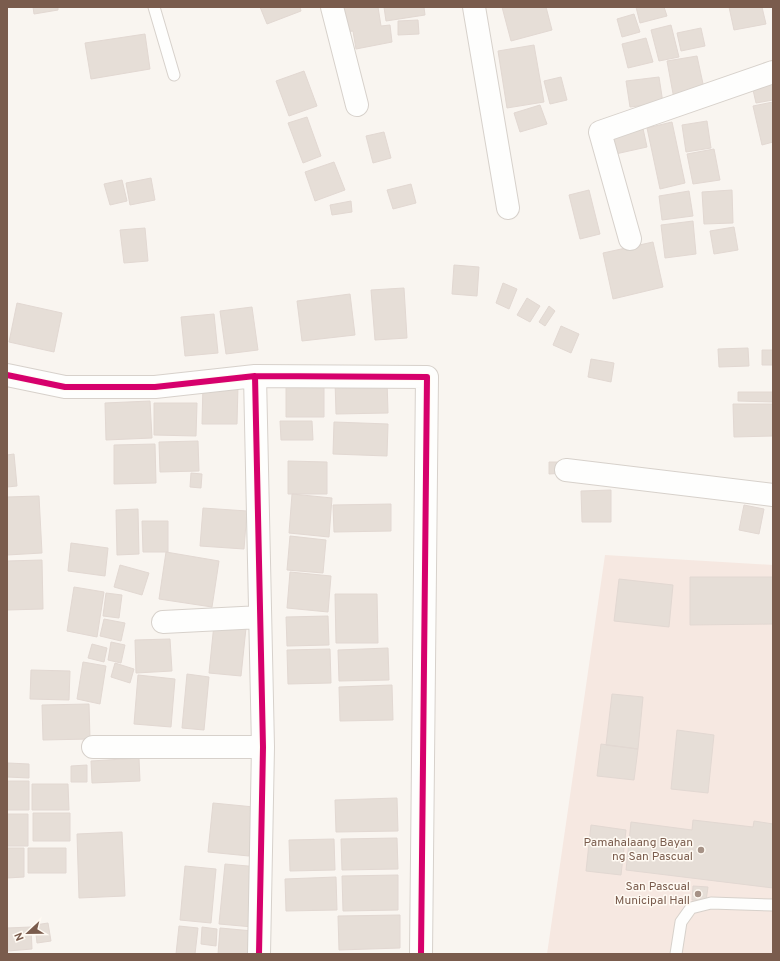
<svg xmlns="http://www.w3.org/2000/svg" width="780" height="961" font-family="Overpass,sans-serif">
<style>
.commercial{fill:#f6e8e1}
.building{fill:#e6ded7;stroke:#e2d8d2}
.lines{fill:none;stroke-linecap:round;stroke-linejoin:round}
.service-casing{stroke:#d7d1cb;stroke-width:13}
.minor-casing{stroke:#d7d1cb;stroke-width:24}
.service{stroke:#fefefd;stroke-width:11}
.minor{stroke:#fefefd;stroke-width:22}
.cycleway-casing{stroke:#fffaf3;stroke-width:8}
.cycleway{stroke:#d6006c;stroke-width:6}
.poi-dot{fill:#a69286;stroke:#fffaf3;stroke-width:1.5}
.labels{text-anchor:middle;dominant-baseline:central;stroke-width:3;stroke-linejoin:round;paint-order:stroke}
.poi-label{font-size:12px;fill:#7a5c4d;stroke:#fffaf3;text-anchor:end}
</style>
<rect width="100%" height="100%" fill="#f9f5f0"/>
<!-- commercial -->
<path class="commercial" d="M 605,555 L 773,565 L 773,954 L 547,954 Z"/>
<!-- building -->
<path class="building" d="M 33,7 L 58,7 L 58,10 L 34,14 Z
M 260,7 L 300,7 L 301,11 L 267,24 Z
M 340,7 L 378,7 L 381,26 L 390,25 L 392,42 L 356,49 L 353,31 L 345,32 Z
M 384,7 L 424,7 L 425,15 L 386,21 Z
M 502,7 L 546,7 L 552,30 L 511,41 Z
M 636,7 L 664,7 L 667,16 L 640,23 Z
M 729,7 L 762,7 L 766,24 L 734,30 Z
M 634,14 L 640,32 L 622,37 L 617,19 Z
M 418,20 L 419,34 L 398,35 L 398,21 Z
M 671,25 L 679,57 L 659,61 L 651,30 Z
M 701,28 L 705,46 L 681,51 L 677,33 Z
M 145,34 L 150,69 L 91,79 L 85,43 Z
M 646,38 L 653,62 L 628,68 L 622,44 Z
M 534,45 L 544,102 L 507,108 L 498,51 Z
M 697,56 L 705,93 L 674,99 L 667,61 Z
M 304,71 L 317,106 L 289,116 L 276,81 Z
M 773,76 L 773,100 L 756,103 L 751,81 Z
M 561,77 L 567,100 L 550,104 L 544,81 Z
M 659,77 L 663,103 L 630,107 L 626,81 Z
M 773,102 L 773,142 L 762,145 L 753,106 Z
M 540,105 L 547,124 L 520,132 L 514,113 Z
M 307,117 L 321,156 L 303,163 L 288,123 Z
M 707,121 L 711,148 L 686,152 L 682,125 Z
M 672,122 L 685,183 L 660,189 L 647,128 Z
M 642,124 L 647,147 L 611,155 L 606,132 Z
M 384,132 L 391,158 L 373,163 L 366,136 Z
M 714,149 L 720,180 L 693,184 L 687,154 Z
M 334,162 L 345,190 L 315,201 L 305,172 Z
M 151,178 L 155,200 L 130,205 L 126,183 Z
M 122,180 L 127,201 L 110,205 L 104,184 Z
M 411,184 L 416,203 L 393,209 L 387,190 Z
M 589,190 L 600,234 L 580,239 L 569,195 Z
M 732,190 L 733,223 L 704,224 L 702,192 Z
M 689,191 L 693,216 L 662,220 L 659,196 Z
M 351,201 L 352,212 L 332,215 L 330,205 Z
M 693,221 L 696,254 L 665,258 L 661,225 Z
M 734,227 L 738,250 L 714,254 L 710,231 Z
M 145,228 L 148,261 L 124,263 L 120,230 Z
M 653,242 L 663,287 L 613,299 L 603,253 Z
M 454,265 L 479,267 L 477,296 L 452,294 Z
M 503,283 L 517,289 L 509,309 L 496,303 Z
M 404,288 L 407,338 L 375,340 L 371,290 Z
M 350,294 L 355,335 L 302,341 L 297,301 Z
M 527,298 L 540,306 L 530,322 L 517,315 Z
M 17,303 L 62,313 L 54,352 L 9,342 Z
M 549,306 L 555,311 L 545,326 L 539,322 Z
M 252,307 L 258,350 L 226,354 L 220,311 Z
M 214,314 L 218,353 L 185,356 L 181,317 Z
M 561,326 L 579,334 L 571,353 L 553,345 Z
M 748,348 L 749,366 L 719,367 L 718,349 Z
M 762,350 L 773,350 L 773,365 L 762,365 Z
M 591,359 L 614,363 L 611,382 L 588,377 Z
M 387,379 L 388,413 L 336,414 L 335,380 Z
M 203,384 L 238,385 L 237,424 L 202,424 Z
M 286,385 L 324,386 L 324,417 L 286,417 Z
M 738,392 L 773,392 L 773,402 L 738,401 Z
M 150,401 L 152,438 L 106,440 L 105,403 Z
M 154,403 L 197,403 L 196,436 L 154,435 Z
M 733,404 L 773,404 L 773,436 L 734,437 Z
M 280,421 L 312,421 L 313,440 L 281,440 Z
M 334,422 L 388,424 L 387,456 L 333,454 Z
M 198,441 L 199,471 L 160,472 L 159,442 Z
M 155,444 L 156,483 L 114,484 L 114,445 Z
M 14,454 L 17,486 L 7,487 L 7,455 Z
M 288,461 L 327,462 L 327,494 L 288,494 Z
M 549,462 L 564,462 L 565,473 L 549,474 Z
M 191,473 L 202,474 L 201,488 L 190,487 Z
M 611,490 L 611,522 L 582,522 L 581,491 Z
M 292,494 L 332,498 L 329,537 L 289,533 Z
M 39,496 L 42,553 L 7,555 L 7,497 Z
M 391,504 L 391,531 L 334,532 L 333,505 Z
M 744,505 L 764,509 L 759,534 L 739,530 Z
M 203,508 L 247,511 L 244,549 L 200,546 Z
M 138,509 L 139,554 L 117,555 L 116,510 Z
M 142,521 L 168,521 L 168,552 L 143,552 Z
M 290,536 L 326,540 L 323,573 L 287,570 Z
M 71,543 L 108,548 L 105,576 L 68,571 Z
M 166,552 L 219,561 L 212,607 L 159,599 Z
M 42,560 L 43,609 L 7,610 L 7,561 Z
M 120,565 L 149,573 L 142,595 L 114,587 Z
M 290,572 L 331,576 L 328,612 L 287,608 Z
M 690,577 L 773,577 L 773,624 L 690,625 Z
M 619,579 L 673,585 L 669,627 L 614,621 Z
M 74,587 L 104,592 L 97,637 L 67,631 Z
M 106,593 L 122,595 L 119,618 L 103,616 Z
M 335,594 L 377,594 L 378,643 L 336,643 Z
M 328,616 L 329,645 L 287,646 L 286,617 Z
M 104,619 L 125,623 L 121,641 L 100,636 Z
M 214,624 L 246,628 L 241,676 L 209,673 Z
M 170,639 L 172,671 L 136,673 L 135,640 Z
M 111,642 L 125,645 L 121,663 L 108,660 Z
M 92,644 L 107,648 L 104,662 L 88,658 Z
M 388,648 L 389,680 L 339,681 L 338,650 Z
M 330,649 L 331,683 L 288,684 L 287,650 Z
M 83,662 L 106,666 L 100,704 L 77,699 Z
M 115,663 L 134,669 L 130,683 L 111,677 Z
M 31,670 L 70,671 L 69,700 L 30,699 Z
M 187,674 L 209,677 L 204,730 L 182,728 Z
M 138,675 L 175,679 L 171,727 L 134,724 Z
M 392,685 L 393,720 L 340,721 L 339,687 Z
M 612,694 L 643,697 L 638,749 L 606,745 Z
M 89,704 L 90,739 L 43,740 L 42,705 Z
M 677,730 L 714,735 L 708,793 L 671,789 Z
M 601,744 L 638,749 L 634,780 L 597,776 Z
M 139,758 L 140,781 L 92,783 L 91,761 Z
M 8,763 L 29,764 L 29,778 L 7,777 Z
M 87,765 L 87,782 L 71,782 L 71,766 Z
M 7,781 L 29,781 L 29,810 L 7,810 Z
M 32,784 L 68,784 L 69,810 L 32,810 Z
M 397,798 L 398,831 L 336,832 L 335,800 Z
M 213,803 L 254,807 L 249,856 L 208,852 Z
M 33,813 L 70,813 L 70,841 L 33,841 Z
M 7,814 L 28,814 L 28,846 L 7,846 Z
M 693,820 L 753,827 L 754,821 L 773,824 L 773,888 L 626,870 L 631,822 L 692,830 Z
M 591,825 L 626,830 L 621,875 L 586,871 Z
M 122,832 L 125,896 L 79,898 L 77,834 Z
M 397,838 L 398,869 L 342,870 L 341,839 Z
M 334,839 L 335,870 L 290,871 L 289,840 Z
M 7,848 L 24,848 L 24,877 L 7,878 Z
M 28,848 L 66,848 L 66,873 L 28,873 Z
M 225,864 L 259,867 L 253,927 L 219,924 Z
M 185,866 L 216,869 L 211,923 L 180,920 Z
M 398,875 L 398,910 L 343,911 L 342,876 Z
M 336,877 L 337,910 L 286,911 L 285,879 Z
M 693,886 L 708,887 L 706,901 L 692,900 Z
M 400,915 L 400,948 L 339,950 L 338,916 Z
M 48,923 L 51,941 L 37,943 L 35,925 Z
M 179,926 L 198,928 L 195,954 L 176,954 Z
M 31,927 L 32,949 L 8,951 L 7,928 Z
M 202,927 L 217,929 L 216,946 L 201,944 Z
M 220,928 L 253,931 L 251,954 L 218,954 Z"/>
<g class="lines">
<defs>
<path id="service" d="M 154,7 L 174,75
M 676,954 L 681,922 L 691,908 L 711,903 L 773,905"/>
<path id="minor" d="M 332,7 L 357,105
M 474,7 L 508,208
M 630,239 L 600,132 L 773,72
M 7,375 L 65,387 L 155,387 L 255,376 L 427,377 L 421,954
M 255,376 L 263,747 L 259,954
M 566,470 L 773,495
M 163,622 L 260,617
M 93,747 L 263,747"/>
</defs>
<!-- service casing -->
<use href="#service" class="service-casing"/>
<!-- minor casing -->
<use href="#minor" class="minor-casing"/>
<!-- service -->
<use href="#service" class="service"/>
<!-- minor -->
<use href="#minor" class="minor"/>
<defs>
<path id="cycleway" d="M 7,375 L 65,387 L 155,387 L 255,376 L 427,377 L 421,954
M 255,376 L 263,747 L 259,954"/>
</defs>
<!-- cycleway casing -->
<use href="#cycleway" class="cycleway-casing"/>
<!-- cycleway -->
<use href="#cycleway" class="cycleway"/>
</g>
<!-- markers -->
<g class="poi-dot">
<circle cx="701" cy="850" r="4"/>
<circle cx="698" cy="894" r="4"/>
</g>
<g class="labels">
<!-- poi labels -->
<g class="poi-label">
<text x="693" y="843">Pamahalaang Bayan<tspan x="693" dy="14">ng San Pascual</tspan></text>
<text x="690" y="887">San Pascual<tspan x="690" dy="14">Municipal Hall</tspan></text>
</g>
</g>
<!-- border -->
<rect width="780" height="961" fill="none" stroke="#7a5c4d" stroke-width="16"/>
<!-- north arrow -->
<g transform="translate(28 933) rotate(248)" stroke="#fffaf3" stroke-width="3" paint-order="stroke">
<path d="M0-3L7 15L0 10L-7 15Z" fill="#7a5c4d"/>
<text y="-6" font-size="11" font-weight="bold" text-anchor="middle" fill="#7a5c4d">N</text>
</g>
</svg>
